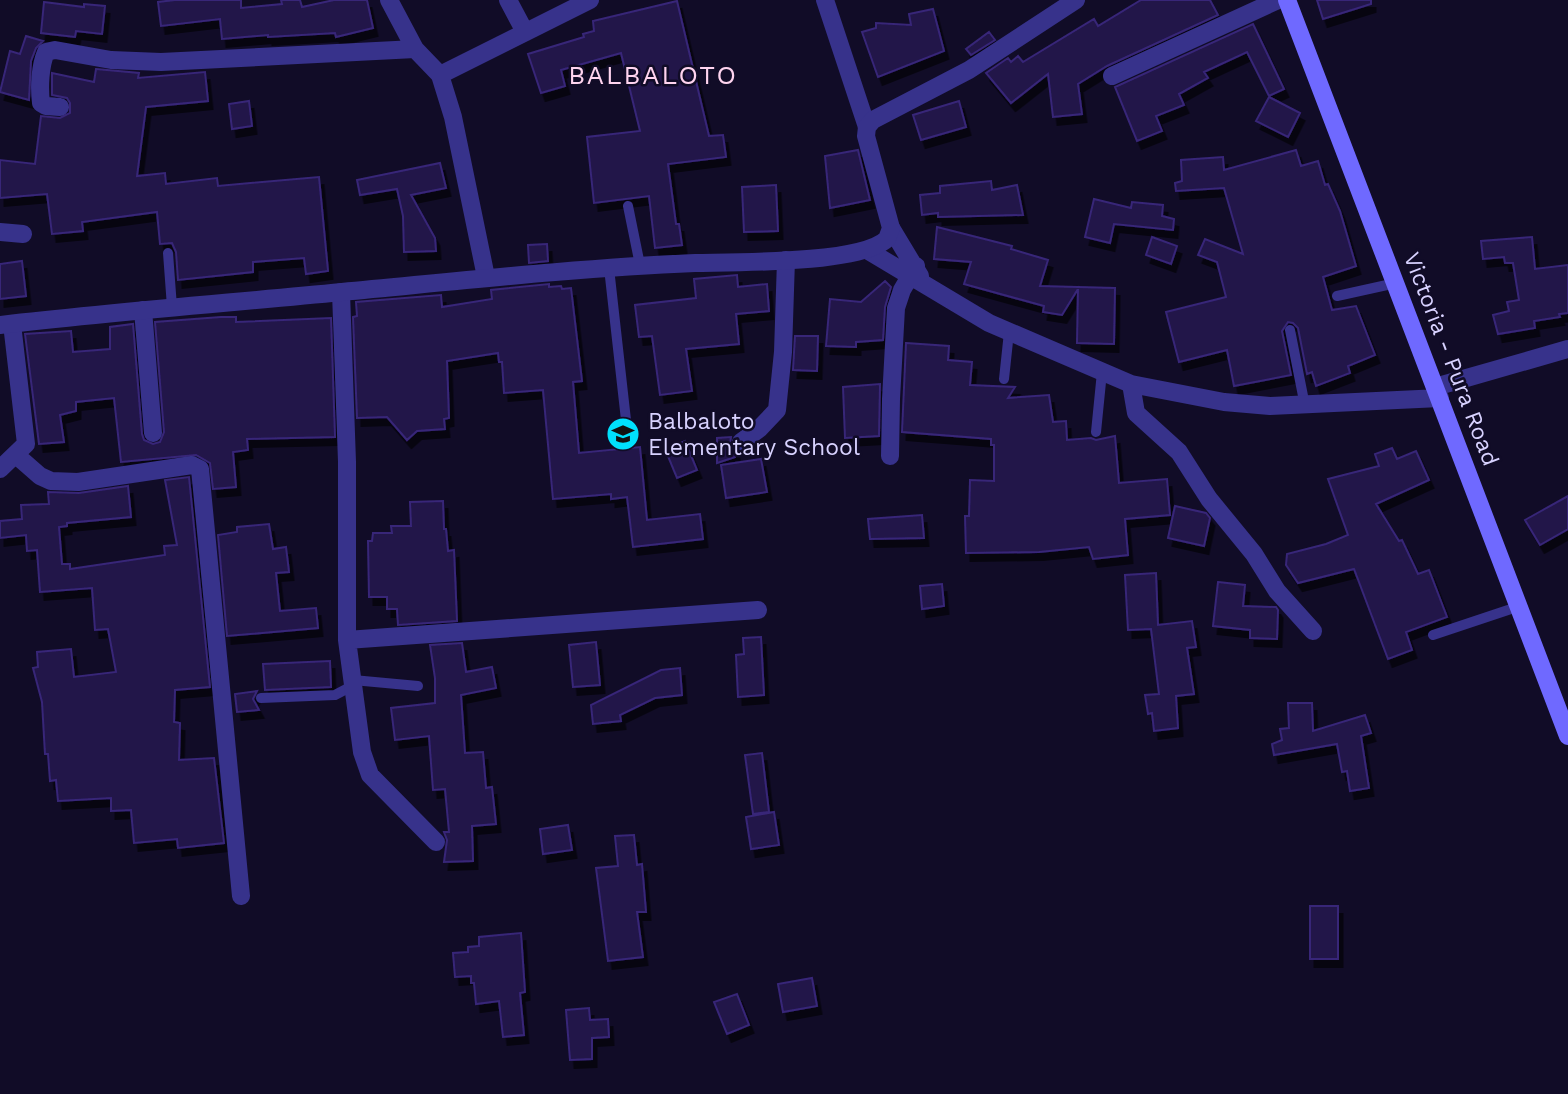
<svg xmlns="http://www.w3.org/2000/svg" width="1568" height="1094" font-family="'Work Sans',sans-serif">
<style>
.building{fill:#22164a;stroke:#372678;stroke-width:2;filter:url(#shadow)}
.lines{fill:none;stroke-linecap:round;stroke-linejoin:round}
.service{stroke:#37328b;stroke-width:10}
.minor{stroke:#37328b;stroke-width:18}
.tertiary{stroke:#37328b;stroke-width:18}
.secondary{stroke:#6f69ff;stroke-width:18}
.labels{text-anchor:middle;dominant-baseline:central;stroke-width:5;stroke-linejoin:round;paint-order:stroke}
.street-label{font-size:23px;fill:#d8d2ff;stroke:#110c27}
.poi-label{font-size:23px;fill:#d8d2ff;stroke:#110c27;text-anchor:start}
.quarter-label{font-size:26px;letter-spacing:2px;fill:#ffd4ef;stroke:#110c27}
</style>
<defs>
<filter id="shadow"><feDropShadow dx="4.5" dy="8" stdDeviation="0" flood-color="#0009"/></filter>
</defs>
<rect width="100%" height="100%" fill="#110c27"/>
<!-- building -->
<path class="building" d="M 175,0 L 241,0 L 241,8 L 282,4 L 281,0 L 300,0 L 302,7 L 334,0 L 367,0 L 373,28 L 336,37 L 335,33 L 268,37 L 268,35 L 222,39 L 220,19 L 161,26 L 158,2 Z
M 1141,0 L 1210,0 L 1218,15 L 1107,66 L 1078,84 L 1082,114 L 1053,117 L 1048,74 L 1011,103 L 986,73 L 1008,58 L 1011,62 L 1018,56 L 1023,62 L 1094,19 L 1098,26 Z
M 1317,0 L 1371,0 L 1371,4 L 1323,19 Z
M 677,1 L 709,136 L 723,135 L 726,157 L 668,164 L 676,224 L 679,224 L 682,245 L 655,248 L 649,196 L 594,203 L 587,137 L 640,131 L 621,53 L 561,70 L 565,86 L 541,93 L 528,54 L 584,37 L 583,34 L 594,31 L 593,21 Z
M 44,2 L 84,7 L 84,4 L 105,6 L 102,34 L 76,31 L 75,37 L 41,33 Z
M 933,9 L 944,51 L 878,77 L 862,32 L 876,28 L 876,23 L 911,25 L 909,14 Z
M 1253,24 L 1284,89 L 1269,96 L 1247,52 L 1204,72 L 1208,78 L 1179,94 L 1184,105 L 1156,116 L 1162,131 L 1137,141 L 1115,87 Z
M 989,32 L 995,40 L 971,55 L 966,49 Z
M 26,36 L 43,41 L 36,48 L 31,61 L 29,100 L 0,92 L 10,51 L 20,54 Z
M 96,69 L 139,73 L 138,78 L 205,72 L 208,101 L 146,107 L 137,176 L 165,173 L 166,184 L 217,178 L 218,186 L 319,177 L 328,271 L 306,274 L 304,258 L 253,262 L 253,272 L 178,280 L 176,252 L 172,243 L 160,244 L 157,212 L 82,222 L 83,231 L 52,234 L 47,194 L 0,198 L 0,160 L 35,164 L 41,116 L 60,118 L 70,113 L 70,103 L 67,98 L 52,95 L 52,73 L 94,82 Z
M 1269,97 L 1300,113 L 1288,137 L 1256,121 Z
M 249,101 L 252,126 L 232,129 L 229,104 Z
M 959,101 L 966,127 L 921,140 L 913,115 Z
M 858,150 L 870,200 L 830,208 L 825,156 Z
M 1296,150 L 1301,166 L 1318,161 L 1325,185 L 1328,184 L 1340,211 L 1356,266 L 1323,277 L 1332,310 L 1356,306 L 1375,355 L 1348,366 L 1350,373 L 1316,386 L 1312,372 L 1307,374 L 1298,328 L 1293,323 L 1288,322 L 1282,331 L 1291,375 L 1234,386 L 1227,350 L 1179,362 L 1166,312 L 1226,297 L 1217,262 L 1198,255 L 1205,239 L 1243,254 L 1224,188 L 1176,191 L 1175,183 L 1182,181 L 1181,160 L 1223,157 L 1224,170 Z
M 440,163 L 446,188 L 411,195 L 435,238 L 436,251 L 404,252 L 403,216 L 397,189 L 360,195 L 357,180 Z
M 991,181 L 992,190 L 1017,185 L 1023,215 L 938,217 L 938,213 L 922,215 L 920,195 L 940,193 L 940,186 Z
M 776,185 L 778,231 L 744,232 L 742,187 Z
M 1094,199 L 1131,208 L 1132,202 L 1163,205 L 1162,216 L 1174,219 L 1173,230 L 1114,224 L 1110,243 L 1085,237 Z
M 937,227 L 1012,246 L 1011,249 L 1048,260 L 1040,286 L 1115,288 L 1114,344 L 1077,343 L 1078,289 L 1062,315 L 1043,312 L 1044,306 L 964,284 L 971,262 L 934,259 Z
M 1152,237 L 1177,246 L 1171,264 L 1146,255 Z
M 1532,237 L 1535,269 L 1568,265 L 1568,313 L 1559,314 L 1560,317 L 1534,321 L 1535,328 L 1498,334 L 1493,315 L 1509,311 L 1507,302 L 1519,300 L 1513,263 L 1505,263 L 1504,257 L 1483,259 L 1481,241 Z
M 547,244 L 548,261 L 529,263 L 528,245 Z
M 22,261 L 26,296 L 0,299 L 0,264 Z
M 737,275 L 738,287 L 767,284 L 769,311 L 736,314 L 739,344 L 686,349 L 692,391 L 660,395 L 652,336 L 639,337 L 635,305 L 696,298 L 694,279 Z
M 885,281 L 891,287 L 885,307 L 883,340 L 856,342 L 856,347 L 826,346 L 830,299 L 861,302 Z
M 549,284 L 549,287 L 561,286 L 562,289 L 571,288 L 582,381 L 573,382 L 579,453 L 640,447 L 647,520 L 700,514 L 703,539 L 633,547 L 627,497 L 611,499 L 611,494 L 553,499 L 543,390 L 504,393 L 502,362 L 499,362 L 498,353 L 447,361 L 449,418 L 444,419 L 445,429 L 417,431 L 407,440 L 387,417 L 357,418 L 353,317 L 357,316 L 356,302 L 441,295 L 442,307 L 492,299 L 491,290 Z
M 221,317 L 236,317 L 236,322 L 331,318 L 335,437 L 247,439 L 248,450 L 233,452 L 236,487 L 213,489 L 210,463 L 196,455 L 121,462 L 114,398 L 76,402 L 76,411 L 60,415 L 64,442 L 39,444 L 25,334 L 71,331 L 73,352 L 110,349 L 110,327 L 133,324 L 142,434 L 144,440 L 153,444 L 160,442 L 164,432 L 155,322 Z
M 795,336 L 818,336 L 817,371 L 793,370 Z
M 906,343 L 949,346 L 948,360 L 972,362 L 970,385 L 1015,387 L 1008,398 L 1049,395 L 1053,422 L 1066,421 L 1067,440 L 1091,438 L 1096,440 L 1115,436 L 1119,483 L 1167,479 L 1170,515 L 1125,519 L 1128,555 L 1093,559 L 1089,547 L 1039,552 L 966,553 L 965,516 L 969,516 L 970,480 L 994,481 L 994,445 L 991,445 L 991,439 L 902,432 Z
M 880,384 L 879,436 L 845,438 L 843,387 Z
M 731,437 L 730,444 L 735,451 L 735,457 L 717,463 L 717,438 Z
M 685,441 L 697,470 L 677,478 L 665,449 Z
M 1392,448 L 1397,459 L 1416,451 L 1429,480 L 1376,504 L 1399,541 L 1402,540 L 1418,574 L 1429,570 L 1447,617 L 1406,632 L 1412,650 L 1388,659 L 1354,569 L 1298,583 L 1286,565 L 1287,554 L 1326,544 L 1348,535 L 1328,479 L 1379,466 L 1375,454 Z
M 761,459 L 767,492 L 726,498 L 721,465 Z
M 189,477 L 210,687 L 175,690 L 174,722 L 180,723 L 179,760 L 214,758 L 224,843 L 178,848 L 177,839 L 134,843 L 131,810 L 111,811 L 111,798 L 58,801 L 56,780 L 50,781 L 48,754 L 45,754 L 42,702 L 33,668 L 38,667 L 37,652 L 71,649 L 74,677 L 116,672 L 108,629 L 95,630 L 92,588 L 40,592 L 37,550 L 27,551 L 26,535 L 0,538 L 0,521 L 22,519 L 21,505 L 49,504 L 48,492 L 79,493 L 128,486 L 131,517 L 67,523 L 67,526 L 59,527 L 62,564 L 70,564 L 70,569 L 165,555 L 164,546 L 177,545 L 165,480 Z
M 1568,496 L 1568,529 L 1540,545 L 1525,520 Z
M 443,501 L 444,529 L 446,529 L 448,551 L 454,550 L 457,621 L 398,625 L 397,609 L 387,609 L 387,597 L 369,597 L 368,541 L 372,541 L 373,533 L 392,533 L 391,526 L 411,526 L 410,502 Z
M 1175,506 L 1206,513 L 1210,518 L 1204,546 L 1168,538 Z
M 922,515 L 924,538 L 870,539 L 868,519 Z
M 269,524 L 273,549 L 286,547 L 289,572 L 276,573 L 280,611 L 316,608 L 318,628 L 227,636 L 218,535 L 237,532 L 237,527 Z
M 1156,573 L 1158,625 L 1192,621 L 1196,647 L 1187,648 L 1194,694 L 1176,696 L 1178,728 L 1154,731 L 1152,713 L 1148,714 L 1145,695 L 1159,694 L 1151,629 L 1128,630 L 1125,575 Z
M 1218,582 L 1245,585 L 1243,606 L 1276,607 L 1278,610 L 1277,639 L 1250,638 L 1250,630 L 1213,626 Z
M 942,584 L 944,606 L 922,609 L 920,586 Z
M 761,637 L 764,695 L 738,697 L 736,655 L 744,654 L 743,638 Z
M 596,642 L 600,685 L 573,687 L 569,645 Z
M 462,643 L 466,672 L 492,667 L 496,688 L 461,695 L 465,753 L 483,752 L 486,788 L 492,787 L 496,824 L 472,826 L 473,861 L 444,862 L 447,840 L 444,832 L 449,832 L 445,789 L 433,790 L 429,736 L 395,740 L 391,708 L 435,703 L 435,678 L 430,645 Z
M 330,661 L 331,687 L 265,690 L 263,664 Z
M 680,668 L 682,695 L 655,698 L 620,715 L 621,721 L 593,724 L 591,705 L 661,670 Z
M 257,691 L 253,699 L 259,710 L 237,712 L 235,694 Z
M 1288,703 L 1312,703 L 1313,731 L 1365,715 L 1371,733 L 1361,736 L 1369,788 L 1350,791 L 1347,771 L 1342,772 L 1337,744 L 1274,755 L 1272,744 L 1282,740 L 1280,729 L 1289,728 Z
M 762,753 L 769,812 L 753,814 L 745,755 Z
M 774,812 L 779,845 L 751,849 L 746,817 Z
M 568,825 L 572,850 L 543,854 L 540,829 Z
M 634,835 L 637,865 L 642,864 L 646,912 L 637,912 L 643,957 L 608,961 L 596,868 L 618,866 L 615,836 Z
M 1310,906 L 1338,906 L 1338,959 L 1310,959 Z
M 521,933 L 525,992 L 520,993 L 524,1035 L 503,1037 L 499,1001 L 476,1004 L 474,983 L 471,983 L 471,976 L 455,977 L 453,953 L 468,952 L 468,947 L 479,946 L 479,937 Z
M 812,978 L 817,1006 L 783,1012 L 778,984 Z
M 737,994 L 749,1025 L 727,1034 L 714,1002 Z
M 589,1008 L 590,1020 L 608,1019 L 609,1037 L 592,1038 L 592,1059 L 570,1060 L 566,1010 Z"/>
<g class="lines">
<!-- service -->
<path class="service" d="M 628,206 L 640,265
M 168,253 L 172,307
M 609,268 L 626,420
M 1337,296 L 1396,283
M 1290,330 L 1305,406
M 1004,379 L 1009,332
M 1096,432 L 1102,372
M 1433,635 L 1520,606
M 353,680 L 418,686
M 261,698 L 335,695 L 354,685"/>
<!-- minor -->
<path class="minor" d="M 389,0 L 415,49 L 440,75
M 508,0 L 525,32
M 825,0 L 867,127
M 1112,76 L 1278,0
M 60,107 L 46,106 L 41,103 C 39,87 40,66 46,52 L 55,50 L 111,60 L 161,62 L 415,49
M 891,228 L 920,276
M 0,232 L 23,234
M 867,250 L 989,323 L 1131,384 L 1224,402 L 1270,406 L 1440,398
M 486,277 L 453,117 L 440,75 L 590,0
M 341,292 L 347,462 L 347,640 L 362,752 L 370,775 L 436,842
M 143,310 L 153,433
M 1131,384 L 1136,413 L 1179,452 L 1209,499 L 1254,554 L 1277,591 L 1313,631
M 1435,387 L 1568,349
M 741,442 L 759,429 L 777,410 L 783,352 L 786,260
M 16,455 L 40,476 L 51,481 L 78,482 L 192,465 L 200,469 L 241,896
M 890,456 L 891,399 L 896,308 L 902,290 L 916,266
M 0,469 L 26,444 L 12,324
M 347,640 L 758,610"/>
<!-- tertiary -->
<path class="tertiary" d="M 0,325 C 114,312 228,303 342,292 C 460,281 577,268 695,263 C 735,262 860,264 887,239 L 891,228 L 866,136 L 867,127 L 873,120 L 969,70 L 1076,0"/>
<!-- secondary -->
<path class="secondary" d="M 1287,0 L 1568,736"/>
</g>
<!-- icons -->
<defs>
<symbol id="school-disc" viewBox="-11 -11 22 22"><circle r="9.5" fill="#00e0fd" stroke="#110c27"/><path d="M0-5L7-2L0 1L-7-2ZM-4 1L0 2.5L4 1V4Q0 6-4 4Z" fill="#111"/></symbol>
</defs>
<g fill-rule="evenodd">
<use href="#school-disc" x="604" y="415" width="38" height="38"/>
</g>
<g class="labels">
<!-- street labels -->
<g class="street-label">
<text transform="translate(1451 359) rotate(69)">Victoria - Pura Road</text>
</g>
<!-- poi labels -->
<g class="poi-label">
<text x="648" y="421">Balbaloto<tspan x="648" dy="26">Elementary School</tspan></text>
</g>
<!-- quarter labels -->
<g class="quarter-label">
<text x="653" y="75">BALBALOTO</text>
</g>
</g>
</svg>
